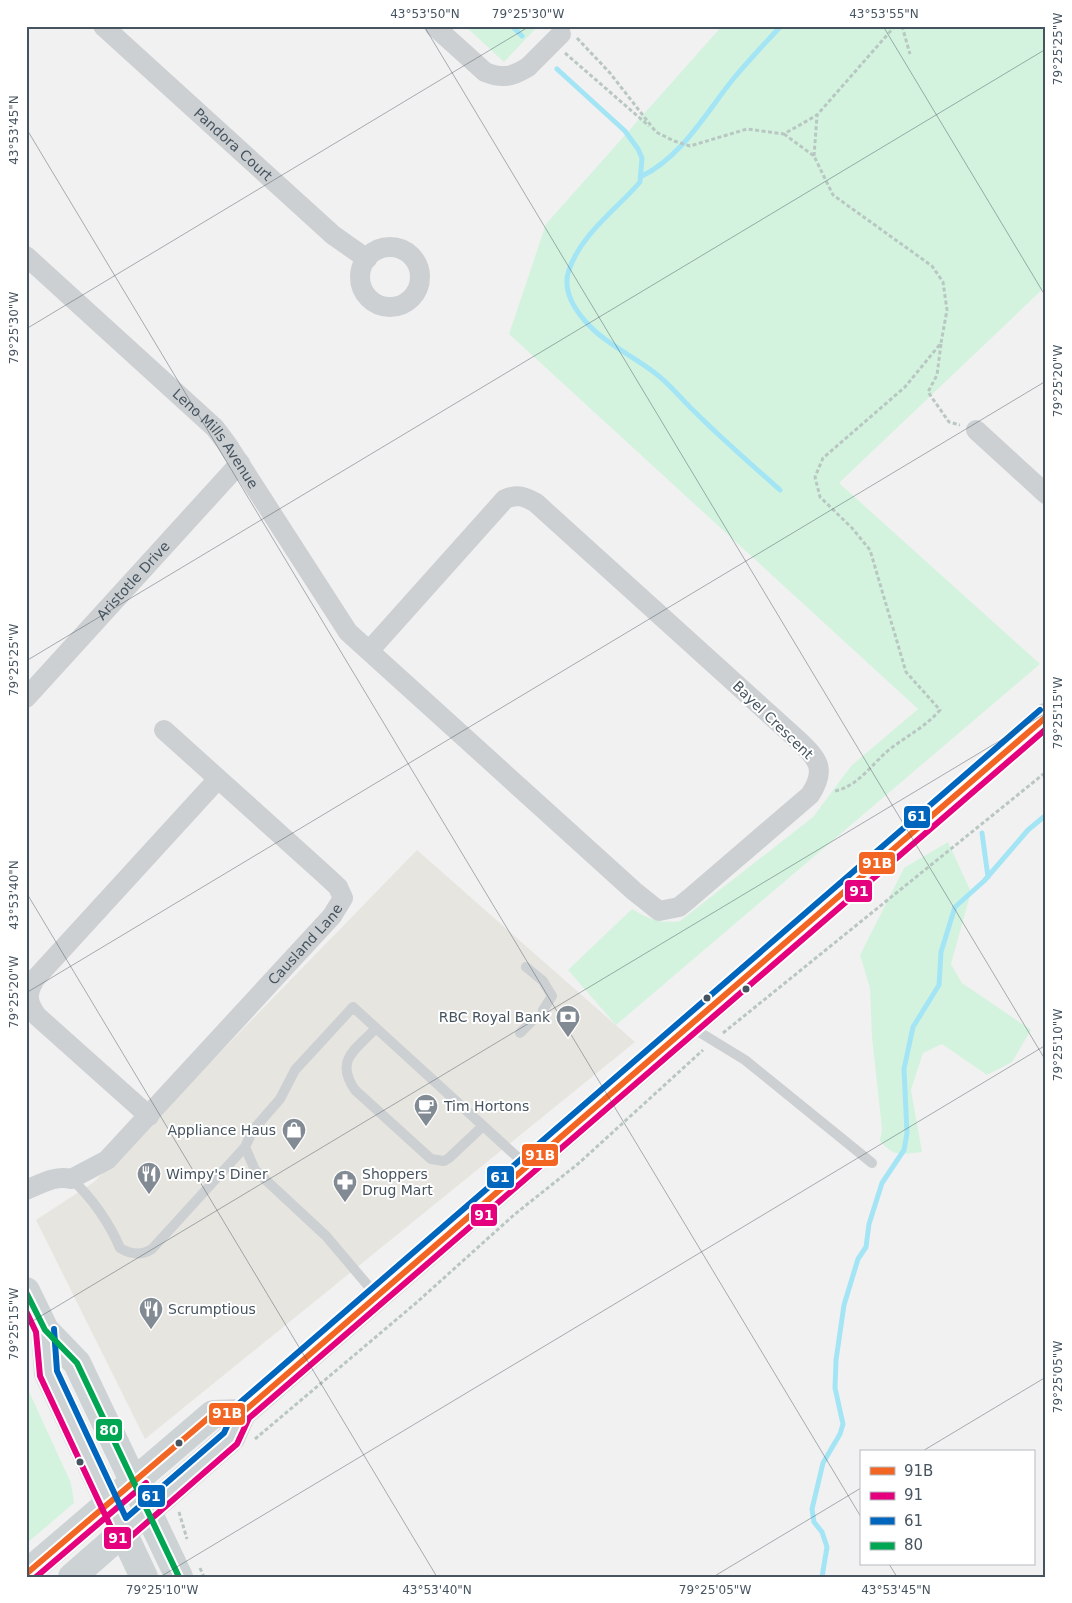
<svg xmlns="http://www.w3.org/2000/svg" width="1072" height="1603" font-family="'DejaVu Sans',sans-serif">
<style>
.commercial{fill:#e7e5df}
.green{fill:#d3f3df}
.lines{fill:none;stroke-linecap:round;stroke-linejoin:round}
.stream{stroke:#a4e5f5;stroke-width:5}
.path{stroke:#b9c7c2;stroke-width:3;stroke-dasharray:4 2.5;stroke-linecap:butt}
.service{stroke:#cdd0d2;stroke-width:10}
.minor{stroke:#cdd0d2;stroke-width:20}
.secondary{stroke:#cdd2d5;stroke-width:28}
.minor-bridge{stroke:#cdd0d2;stroke-width:20}
.bus-1-casing{stroke:#fff;stroke-width:10}
.bus-2-casing{stroke:#fff;stroke-width:10}
.bus-3-casing{stroke:#fff;stroke-width:10}
.bus-4-casing{stroke:#fff;stroke-width:10}
.bus-1{stroke:#f26522;stroke-width:6}
.bus-2{stroke:#e5007d;stroke-width:6}
.bus-3{stroke:#0065bd;stroke-width:6}
.bus-4{stroke:#00a651;stroke-width:6}
.ticks{fill:none;stroke:#465460;stroke-width:1;stroke-opacity:0.45}
.bus-dot{fill:#465460;stroke:#fff;stroke-width:2}
.labels{text-anchor:middle;dominant-baseline:central;stroke-width:4;stroke-linejoin:round;paint-order:stroke}
.street-label{font-size:14px;fill:#465460;stroke:#fff}
.poi-label{font-size:14px;fill:#465460;stroke:#fff;text-anchor:start}
.line-badge{stroke:#fff;stroke-width:2}
.badge-label{font-size:14px;text-anchor:middle;font-weight:bold;fill:#fff}
.neatline{fill:none;stroke:#465460;stroke-width:2}
.ticks-label{font-size:12px;text-anchor:middle;fill:#465460}
</style>
<rect width="100%" height="100%" fill="#f2f1f1"/>
<!-- commercial -->
<path class="commercial" d="M 417,850 L 635,1042 L 145,1439 L 36,1220 L 94,1182 Z"/>
<!-- green -->
<path class="green" d="M 465,26 L 538,26 L 504,62 Z
M 722,26 L 1046,26 L 1046,286 L 839,483 L 1040,664 L 616,1025 L 568,970 L 632,909 C 649,919 659,924 680,921 L 813,817 L 851,766 L 918,709 L 509,334 L 546,224 Z
M 948,842 L 971,892 L 951,964 L 962,983 L 1031,1030 L 1012,1062 L 987,1075 L 942,1044 L 923,1053 L 911,1090 L 922,1152 C 901,1154 895,1158 880,1141 L 882,1129 L 872,1037 L 870,988 L 860,955 L 904,868 Z
M 26,1385 L 71,1483 L 74,1503 L 26,1544 Z"/>
<g class="lines">
<!-- stream -->
<path class="stream" d="M 512,26 L 522,36
M 557,69 L 625,131 L 638,149 L 642,158 L 640,182 C 617,209 581,234 569,270 C 562,289 573,307 585,321 C 605,344 632,355 655,373 C 670,384 682,400 696,413 C 723,440 752,465 780,490
M 642,176 C 682,157 707,111 734,78 C 749,60 765,43 781,26
M 982,833 L 988,877
M 822,1577 L 827,1547 L 822,1532 L 814,1522 L 812,1509 L 823,1463 L 840,1434 L 843,1424 L 835,1388 L 836,1360 L 844,1305 L 858,1259 L 866,1247 L 869,1224 L 882,1183 L 904,1150 L 907,1133 L 904,1069 L 913,1027 L 939,985 L 941,952 L 955,907 L 984,881 L 1028,830 L 1046,815"/>
<!-- path -->
<path class="path" d="M 902,26 L 910,54
M 577,38 L 610,73 L 656,132 L 674,141 L 690,146 L 747,129 L 784,134 L 817,115 L 895,26
M 565,53 L 649,126
M 784,134 L 814,156 L 833,195 L 932,266 L 943,282 L 947,310 L 941,343 L 905,387 L 823,458 L 815,477 L 820,497 L 852,528 L 870,550 L 906,672 L 940,710 C 926,726 910,734 894,746 C 874,760 860,786 835,791
M 814,156 L 817,116
M 941,344 L 937,375 L 928,392 L 949,422 L 960,425
M 723,1033 L 1046,772
M 255,1439 L 416,1303 L 515,1214 L 579,1163 L 703,1050
M 179,1512 L 187,1539
M 200,1568 L 204,1577"/>
<!-- service -->
<path class="service" d="M 526,967 L 543,981 L 552,996 L 543,1010
M 691,1027 L 745,1060 L 872,1163
M 376,1028 C 356,1050 334,1059 355,1090 L 431,1159 L 444,1161 L 449,1158 L 483,1126
M 520,1033 L 532,1021
M 245,1147 L 253,1130 L 280,1099 L 295,1070 L 353,1007 L 526,1165
M 71,1179 C 91,1196 110,1224 120,1248 C 130,1254 141,1256 152,1249 L 245,1147 L 255,1170 L 326,1236 L 376,1295"/>
<!-- minor -->
<g class="minor">
<path id="s1" d="M 103,26 L 333,235 L 367,259"/>
<path d="M 434,26 L 485,72 C 502,79 512,77 528,67"/>
<circle cx="390" cy="277" r="30"/>
<path id="s2" d="M 26,256 L 215,428 L 227,444 L 348,632 L 369,651 L 634,891 L 659,911 L 679,907 L 690,898 L 810,795 C 827,769 818,759 798,740 L 536,503 C 524,496 518,494 505,499 L 369,651"/>
<path d="M 976,430 L 1046,494"/>
<path id="s3" d="M 26,698 L 240,463"/>
<path d="M 149,1116 L 37,1016 C 27,1002 26,994 35,979 L 218,779"/>
<path id="s4" d="M 26,1190 C 41,1184 55,1175 71,1179 L 107,1160 L 332,916 L 343,898 L 338,887 L 324,874 L 164,730"/>
</g>
<!-- secondary -->
<path class="secondary" d="M 26,1291 L 45,1330 L 77,1363 L 179,1577
M 45,1330 L 48,1373 L 144,1577
M 26,1574 L 213,1414 L 242,1413
M 72,1577 L 231,1438 L 242,1413 L 1046,717"/>
<!-- minor-bridge -->
<path class="minor-bridge" d="M 528,67 L 561,34"/>
<defs>
<path id="bus-1" d="M 26,1574 L 213,1414 L 242,1413 L 1046,717"/>
<path id="bus-2" d="M 26,1311 L 36,1332 L 40,1376 L 115,1536 L 120,1540 L 127,1540 L 237,1444 L 249,1418 L 1046,729
M 36,1577 L 146,1483"/>
<path id="bus-3" d="M 54,1329 L 57,1371 L 126,1518 L 224,1433 L 236,1406 L 1040,710"/>
<path id="bus-4" d="M 26,1292 L 45,1330 L 77,1363 L 179,1577"/>
</defs>
<!-- bus-1 casing -->
<use href="#bus-1" class="bus-1-casing"/>
<!-- bus-2 casing -->
<use href="#bus-2" class="bus-2-casing"/>
<!-- bus-3 casing -->
<use href="#bus-3" class="bus-3-casing"/>
<!-- bus-4 casing -->
<use href="#bus-4" class="bus-4-casing"/>
<!-- bus-1 -->
<use href="#bus-1" class="bus-1"/>
<!-- bus-2 -->
<use href="#bus-2" class="bus-2"/>
<!-- bus-3 -->
<use href="#bus-3" class="bus-3"/>
<!-- bus-4 -->
<use href="#bus-4" class="bus-4"/>
</g>
<!-- ticks -->
<path class="ticks" d="M 424,26 L 1046,1061M 883,26 L 1046,297M 26,128 L 861,1517M 26,329 L 530,26M 26,661 L 1046,49M 26,892 L 437,1577M 26,993 L 1046,381M 26,1325 L 1046,713M 921,1452 L 1046,1377M 889,1564 L 897,1577M 160,1577 L 1046,1045M 713,1577 L 861,1488"/>
<!-- icons -->
<defs>
<symbol id="bank-pin" viewBox="-11 -11 22 30"><path d="M0 17L-7.5 6A9.5 9.5 0 1 1 7.5 6Z" fill="#828b93" stroke="#fff"/><path d="M-6-4H6V4H-6ZM0-2.3a2.3 2.3 0 1 0 0 4.6a2.3 2.3 0 1 0 0-4.6Z" fill="#fff"/></symbol>
<symbol id="cafe-pin" viewBox="-11 -11 22 30"><path d="M0 17L-7.5 6A9.5 9.5 0 1 1 7.5 6Z" fill="#828b93" stroke="#fff"/><path d="M-5.5-4.5H6V0H3Q3 3.5 0 3.5H-2.5Q-5.5 3.5-5.5 0ZM3-3.2v2h1.7v-2ZM-6 4.5H4V6H-6Z" fill="#fff"/></symbol>
<symbol id="shop-pin" viewBox="-11 -11 22 30"><path d="M0 17L-7.5 6A9.5 9.5 0 1 1 7.5 6Z" fill="#828b93" stroke="#fff"/><path d="M-5-2.5h2.3a2.7 3.5 0 0 1 5.4 0H5L5.5 6h-11ZM-1.5-2.5h3a1.5 2.3 0 0 0-3 0Z" fill="#fff"/></symbol>
<symbol id="restaurant-pin" viewBox="-11 -11 22 30"><path d="M0 17L-7.5 6A9.5 9.5 0 1 1 7.5 6Z" fill="#828b93" stroke="#fff"/><path d="M-5-6h1v4h1v-4h1v4h1v-4h1v5L-1.5 .5V6h-2V.5L-5-1ZM5-6V6H3V1.5H1.5Q1.5-4 5-6Z" fill="#fff"/></symbol>
<symbol id="pharmacy-pin" viewBox="-11 -11 22 30"><path d="M0 17L-7.5 6A9.5 9.5 0 1 1 7.5 6Z" fill="#828b93" stroke="#fff"/><path d="M-2-6h4v4h4v4h-4v4h-4v-4h-4v-4h4Z" fill="#fff"/></symbol>
</defs>
<g fill-rule="evenodd">
<use href="#bank-pin" x="554" y="1003" width="28" height="38"/>
<use href="#cafe-pin" x="412" y="1092" width="28" height="38"/>
<use href="#shop-pin" x="280" y="1116" width="28" height="38"/>
<use href="#restaurant-pin" x="135" y="1160" width="28" height="38"/>
<use href="#pharmacy-pin" x="331" y="1168" width="28" height="38"/>
<use href="#restaurant-pin" x="137" y="1295" width="28" height="38"/>
</g>
<!-- markers -->
<g class="bus-dot">
<circle cx="746" cy="989" r="4.5"/>
<circle cx="707" cy="998" r="4.5"/>
<circle cx="179" cy="1443" r="4.5"/>
<circle cx="80" cy="1462" r="4.5"/>
</g>
<g class="labels">
<!-- street labels -->
<g class="street-label">
<text stroke="none"><textPath href="#s1" startOffset="176">Pandora Court</textPath></text>
<text stroke="none"><textPath href="#s2" startOffset="264">Leno Mills Avenue</textPath></text>
<text stroke="none"><textPath href="#s3" startOffset="159">Aristotle Drive</textPath></text>
<text transform="translate(773 720) rotate(44)">Bayel Crescent</text>
<text stroke="none"><textPath href="#s4" startOffset="381">Causland Lane</textPath></text>
</g>
<!-- poi labels -->
<g class="poi-label">
<text x="550" y="1017" text-anchor="end">RBC Royal Bank</text>
<text x="444" y="1106">Tim Hortons</text>
<text x="276" y="1130" text-anchor="end">Appliance Haus</text>
<text x="166" y="1174">Wimpy's Diner</text>
<text x="362" y="1174">Shoppers<tspan x="362" dy="16">Drug Mart</tspan></text>
<text x="168" y="1309">Scrumptious</text>
</g>
</g>
<g class="line-badge">
<rect x="903" y="805" width="28" height="24" rx="5" fill="#0065bd"/>
<rect x="858" y="851" width="38" height="24" rx="5" fill="#f26522"/>
<rect x="844" y="879" width="29" height="24" rx="5" fill="#e5007d"/>
<rect x="521" y="1143" width="38" height="24" rx="5" fill="#f26522"/>
<rect x="486" y="1165" width="29" height="24" rx="5" fill="#0065bd"/>
<rect x="470" y="1203" width="28" height="24" rx="5" fill="#e5007d"/>
<rect x="208" y="1402" width="38" height="24" rx="5" fill="#f26522"/>
<rect x="95" y="1418" width="28" height="24" rx="5" fill="#00a651"/>
<rect x="137" y="1484" width="29" height="24" rx="5" fill="#0065bd"/>
<rect x="103" y="1526" width="29" height="24" rx="5" fill="#e5007d"/>
</g>
<g class="badge-label">
<text x="917" y="821">61</text>
<text x="877" y="868">91B</text>
<text x="859" y="896">91</text>
<text x="540" y="1160">91B</text>
<text x="500" y="1182">61</text>
<text x="484" y="1220">91</text>
<text x="227" y="1418">91B</text>
<text x="109" y="1435">80</text>
<text x="151" y="1501">61</text>
<text x="118" y="1543">91</text>
</g>
<!-- border -->
<rect width="1072" height="1603" fill="none" stroke="#ffffff" stroke-width="55"/>
<!-- legend -->
<rect x="860" y="1450" width="175" height="115" fill="#ffffff" stroke="#b5bbbf"/>
<rect x="870" y="1467" width="25" height="8" fill="#f26522" stroke="#b5bbbf"/>
<text x="904" y="1476" font-size="15" fill="#465460">91B</text>
<rect x="870" y="1492" width="25" height="8" fill="#e5007d" stroke="#b5bbbf"/>
<text x="904" y="1500" font-size="15" fill="#465460">91</text>
<rect x="870" y="1517" width="25" height="8" fill="#0065bd" stroke="#b5bbbf"/>
<text x="904" y="1526" font-size="15" fill="#465460">61</text>
<rect x="870" y="1542" width="25" height="8" fill="#00a651" stroke="#b5bbbf"/>
<text x="904" y="1550" font-size="15" fill="#465460">80</text>
<rect x="28" y="28" width="1016" height="1548" class="neatline"/>
<g class="ticks-label">
<text x="425" y="18">43°53'50"N</text>
<text x="528" y="18">79°25'30"W</text>
<text x="884" y="18">43°53'55"N</text>
<text transform="translate(1058 49) rotate(-90)" y="4">79°25'25"W</text>
<text transform="translate(14 130) rotate(-90)" y="4">43°53'45"N</text>
<text transform="translate(14 328) rotate(-90)" y="4">79°25'30"W</text>
<text transform="translate(1058 381) rotate(-90)" y="4">79°25'20"W</text>
<text transform="translate(14 660) rotate(-90)" y="4">79°25'25"W</text>
<text transform="translate(1058 713) rotate(-90)" y="4">79°25'15"W</text>
<text transform="translate(14 895) rotate(-90)" y="4">43°53'40"N</text>
<text transform="translate(14 992) rotate(-90)" y="4">79°25'20"W</text>
<text transform="translate(1058 1045) rotate(-90)" y="4">79°25'10"W</text>
<text transform="translate(14 1324) rotate(-90)" y="4">79°25'15"W</text>
<text transform="translate(1058 1377) rotate(-90)" y="4">79°25'05"W</text>
<text x="162" y="1594">79°25'10"W</text>
<text x="437" y="1594">43°53'40"N</text>
<text x="715" y="1594">79°25'05"W</text>
<text x="896" y="1594">43°53'45"N</text>
</g>
</svg>
